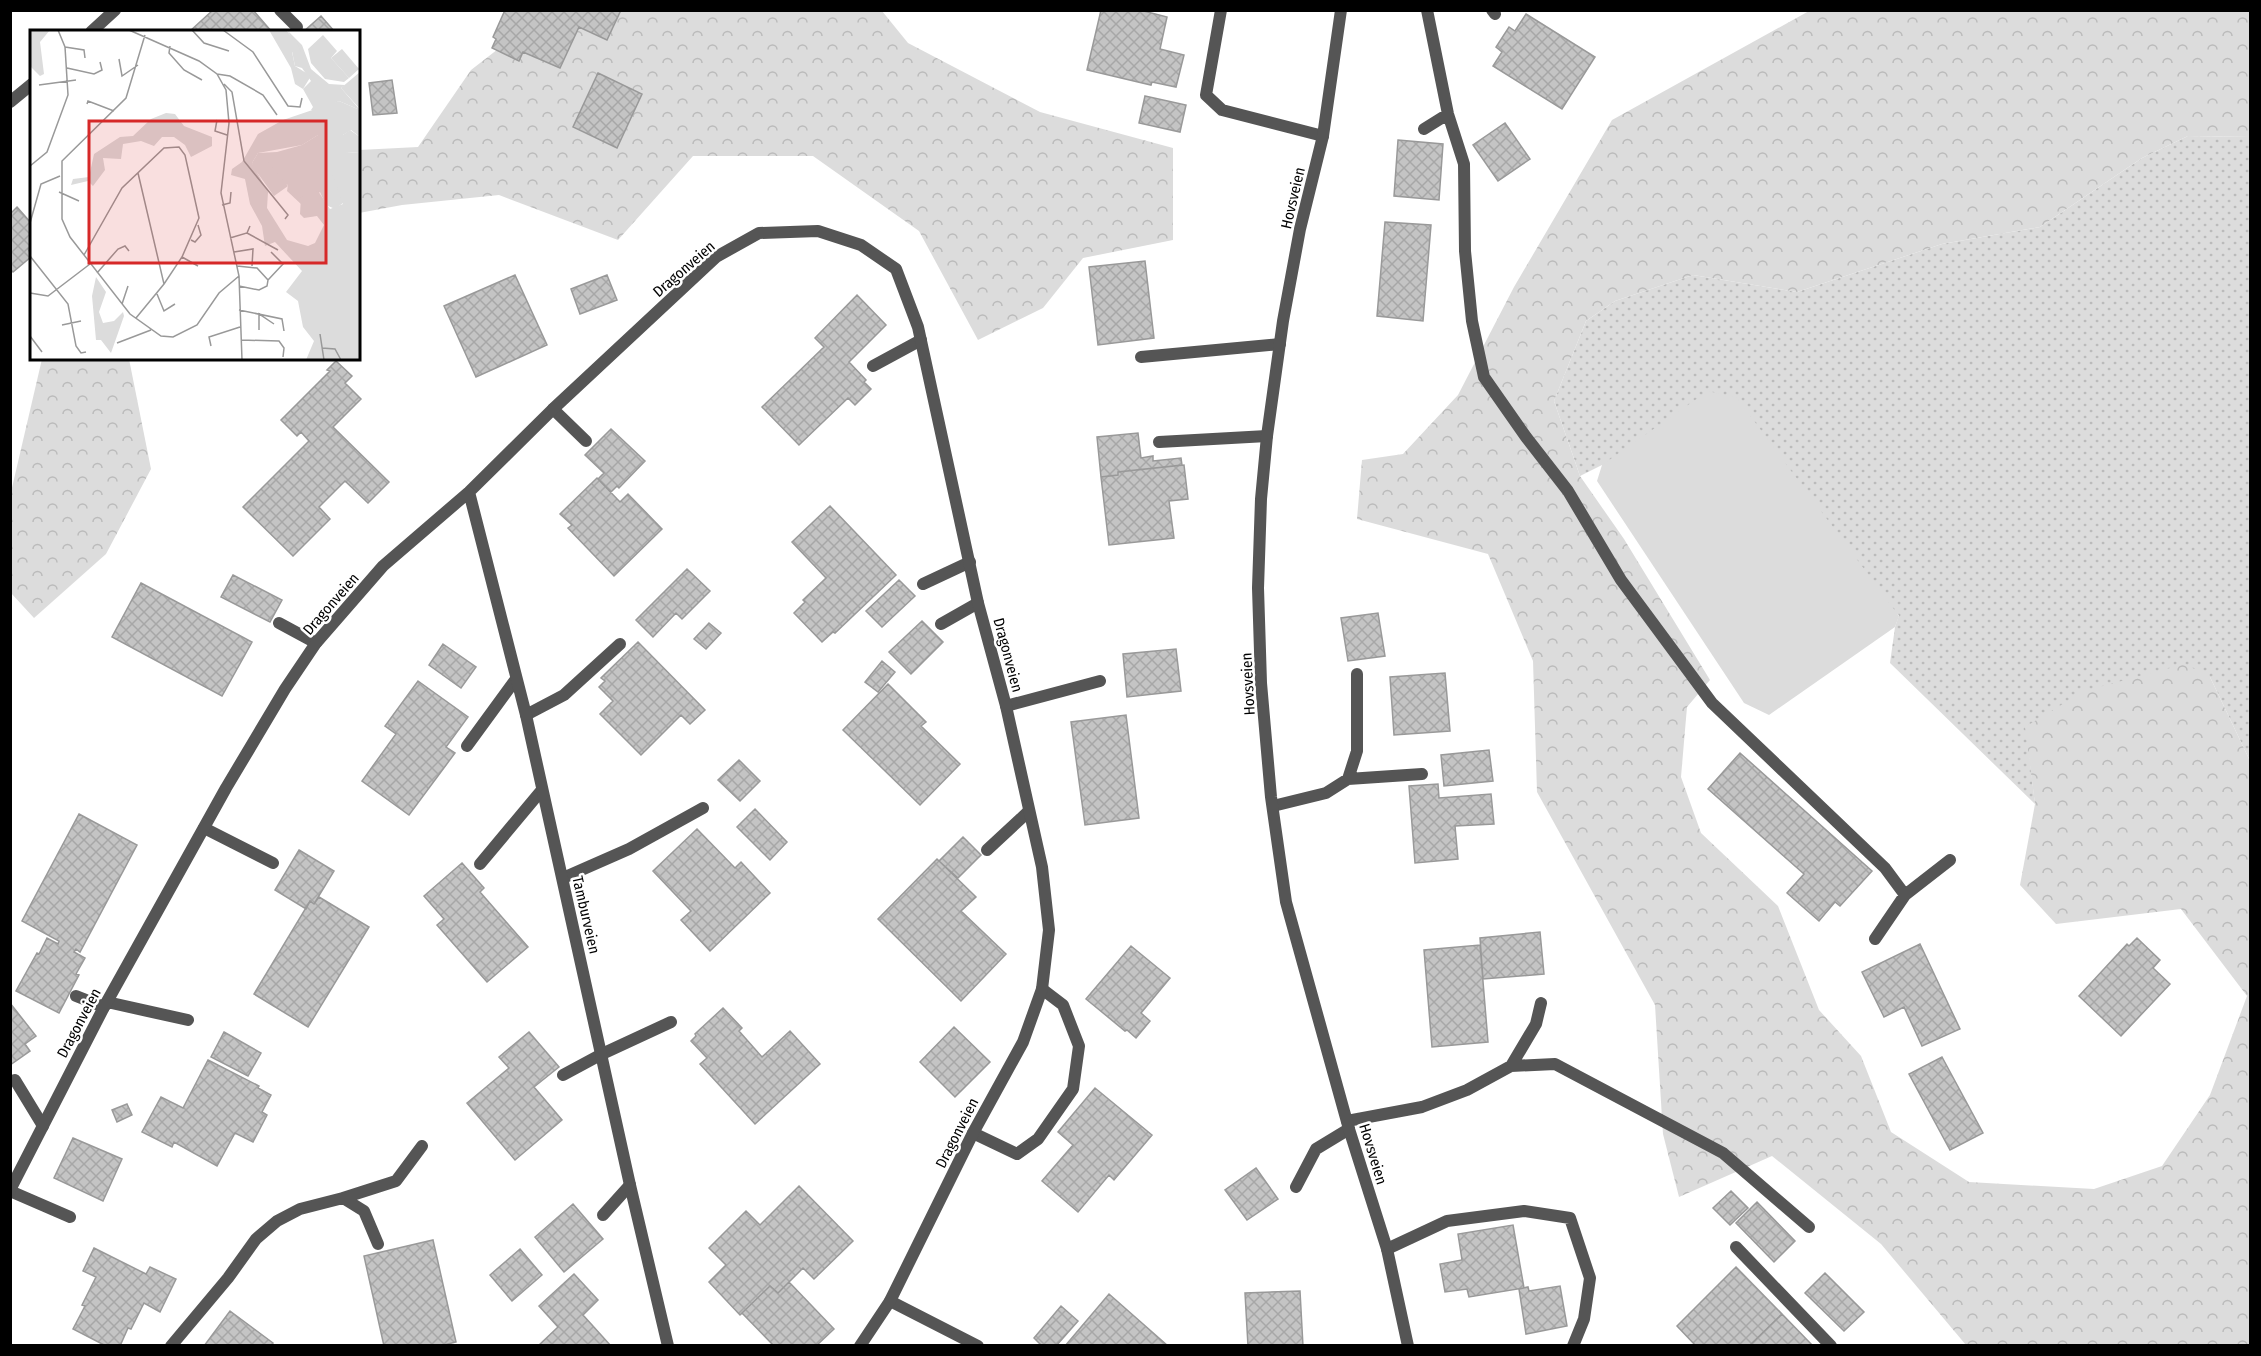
<svg xmlns="http://www.w3.org/2000/svg" width="2261" height="1356" font-family="'Fira Sans Condensed',sans-serif">
<style>
.grass{fill:url(#grass-dots)}
.forest{fill:url(#forest-crowns)}
.park{fill:#dcdcdc}
.building{fill:url(#building-cross-hatch);stroke:#999;stroke-width:1.5}
.lines{fill:none;stroke-linecap:round;stroke-linejoin:round}
.service{stroke:#555;stroke-width:12}
.minor{stroke:#555;stroke-width:12}
.labels{text-anchor:middle;dominant-baseline:central;stroke-width:5;stroke-linejoin:round;paint-order:stroke}
.street-label{font-size:15px;fill:#000;stroke:#fff}
.inset-road{fill:none;stroke:#999;stroke-width:1.5}
.view{fill:#d62828;fill-opacity:0.15;stroke:#d62828;stroke-width:3}
.inset-edge{fill:none;stroke:#000;stroke-width:3}
</style>
<defs>
<pattern id="grass-dots" width="8" height="8" patternUnits="userSpaceOnUse" patternTransform="scale(1.5)"><rect width="8" height="8" fill="#dcdcdc"/><path d="M2 2h.1M6 6h.1" fill="none" stroke="#bbb" stroke-width="1.8" stroke-linecap="round"/></pattern>
<pattern id="forest-crowns" width="20" height="18" patternUnits="userSpaceOnUse" patternTransform="scale(1.5)"><rect width="20" height="18" fill="#dcdcdc"/><path d="M2 6a3 3 0 1 1 6 0M12 15a3 3 0 1 1 6 0" fill="none" stroke="#bbb"/></pattern>
<pattern id="building-cross-hatch" width="8" height="8" patternUnits="userSpaceOnUse" patternTransform="scale(1.5)"><rect width="8" height="8" fill="#c4c4c4"/><path d="M0 0l8 8M0 8l8-8" fill="none" stroke="#a7a7a7"/></pattern>
</defs>
<rect width="100%" height="100%" fill="#fff"/>
<!-- grass -->
<path class="grass" d="M 2188,136 L 2250,137 L 2250,761 L 2210,677 L 2026,727 L 2035,804 L 1890,663 L 1895,627 L 1899,615 L 1602,465 L 1580,476 L 1554,401 L 1586,321 L 1615,301 L 1693,275 L 1797,292 L 1942,244 L 2040,227 L 2142,158 Z"/>
<!-- forest -->
<path class="forest" d="M 547,11 L 882,11 L 908,43 L 1040,112 L 1173,148 L 1173,240 L 1083,258 L 1043,308 L 978,340 L 919,231 L 813,156 L 693,156 L 618,240 L 499,195 L 402,205 L 359,213 L 359,150 L 418,147 L 471,70 Z
M 1809,11 L 2250,11 L 2250,137 L 2188,136 L 2142,158 L 2040,227 L 1942,244 L 1797,292 L 1693,275 L 1615,301 L 1586,321 L 1554,401 L 1580,476 L 1624,539 L 1710,680 L 1687,707 L 1681,777 L 1701,833 L 1778,906 L 1819,1010 L 1861,1056 L 1891,1132 L 1969,1182 L 2094,1189 L 2162,1166 L 2210,1095 L 2247,996 L 2181,909 L 2056,924 L 2020,885 L 2035,804 L 2025,727 L 2084,691 L 2185,664 L 2210,677 L 2250,761 L 2250,1345 L 1966,1345 L 1881,1244 L 1772,1156 L 1679,1197 L 1663,1134 L 1655,1005 L 1537,792 L 1533,661 L 1488,554 L 1357,519 L 1362,460 L 1403,454 L 1458,395 L 1514,287 L 1612,120 Z
M 42,359 L 129,359 L 151,469 L 106,554 L 34,618 L 11,593 L 11,492 Z"/>
<!-- park -->
<path class="park" d="M 1708,391 L 1737,398 L 1899,616 L 1895,627 L 1769,715 L 1744,703 L 1597,481 L 1602,465 Z"/>
<!-- building -->
<path class="building" d="M 213,10 L 253,10 L 272,32 L 189,32 Z
M 505,10 L 621,10 L 607,40 L 579,27 L 560,68 L 523,52 L 519,61 L 492,48 L 496,39 L 493,37 Z
M 1101,10 L 1140,10 L 1167,17 L 1160,49 L 1184,55 L 1176,87 L 1152,82 L 1151,85 L 1087,70 Z
M 1526,14 L 1595,57 L 1562,109 L 1493,66 L 1502,52 L 1496,47 L 1509,27 L 1515,31 Z
M 321,16 L 335,32 L 303,32 Z
M 598,73 L 642,94 L 617,148 L 573,127 Z
M 392,80 L 397,113 L 373,115 L 369,83 Z
M 1145,96 L 1186,105 L 1180,132 L 1139,123 Z
M 1505,123 L 1530,159 L 1498,181 L 1473,145 Z
M 1398,140 L 1443,144 L 1439,200 L 1394,196 Z
M 17,207 L 32,224 L 32,246 L 28,249 L 32,256 L 13,272 L 10,269 L 10,214 Z
M 1385,222 L 1431,225 L 1423,321 L 1377,316 Z
M 1145,261 L 1154,338 L 1098,345 L 1089,267 Z
M 515,275 L 547,345 L 476,377 L 444,306 Z
M 607,275 L 617,300 L 580,314 L 571,289 Z
M 857,295 L 886,325 L 849,362 L 866,380 L 864,382 L 871,389 L 855,405 L 848,398 L 799,445 L 762,407 L 824,347 L 815,338 Z
M 336,361 L 352,376 L 345,383 L 361,399 L 333,427 L 389,482 L 368,503 L 345,481 L 319,507 L 330,519 L 293,556 L 243,507 L 309,441 L 301,432 L 297,436 L 281,420 L 330,371 L 327,370 Z
M 611,429 L 645,461 L 619,488 L 617,486 L 611,492 L 598,479 L 604,473 L 585,455 Z
M 1138,433 L 1141,458 L 1153,456 L 1153,461 L 1181,458 L 1182,465 L 1118,472 L 1118,475 L 1101,477 L 1097,437 Z
M 1184,465 L 1188,499 L 1169,501 L 1174,538 L 1109,545 L 1101,477 L 1118,475 L 1118,472 Z
M 597,478 L 620,502 L 628,494 L 662,529 L 614,576 L 568,528 L 572,525 L 560,514 Z
M 830,506 L 896,575 L 835,633 L 833,632 L 822,642 L 794,613 L 805,602 L 803,600 L 826,578 L 792,542 Z
M 687,569 L 710,591 L 682,619 L 676,613 L 653,637 L 636,620 Z
M 233,575 L 282,600 L 270,622 L 221,597 Z
M 899,580 L 915,596 L 882,627 L 866,611 Z
M 141,583 L 252,642 L 222,696 L 112,637 Z
M 1378,613 L 1385,656 L 1348,661 L 1341,618 Z
M 922,621 L 943,642 L 911,674 L 889,652 Z
M 709,623 L 721,633 L 706,649 L 694,639 Z
M 638,642 L 705,710 L 690,724 L 681,715 L 641,755 L 600,714 L 613,701 L 599,687 L 605,681 L 601,678 Z
M 443,644 L 476,667 L 461,688 L 429,665 Z
M 1176,649 L 1181,691 L 1127,697 L 1123,654 Z
M 882,661 L 895,672 L 878,692 L 865,682 Z
M 1445,673 L 1450,731 L 1394,735 L 1390,677 Z
M 418,681 L 468,717 L 446,747 L 455,753 L 409,815 L 362,781 L 396,734 L 385,726 Z
M 888,684 L 926,722 L 921,726 L 960,764 L 920,805 L 843,730 Z
M 1126,715 L 1139,818 L 1085,825 L 1071,722 Z
M 1489,750 L 1493,781 L 1444,786 L 1441,755 Z
M 1740,753 L 1872,871 L 1840,906 L 1835,902 L 1819,921 L 1787,893 L 1804,874 L 1708,789 Z
M 739,760 L 760,781 L 740,801 L 718,780 Z
M 1438,784 L 1439,798 L 1491,794 L 1494,824 L 1455,826 L 1458,859 L 1415,863 L 1409,786 Z
M 755,809 L 787,842 L 770,860 L 737,827 Z
M 79,814 L 137,845 L 80,952 L 76,949 L 74,952 L 85,958 L 76,974 L 79,975 L 59,1013 L 16,991 L 37,953 L 39,954 L 47,938 L 58,944 L 59,941 L 22,921 Z
M 697,829 L 735,868 L 741,862 L 770,893 L 710,951 L 681,920 L 691,911 L 653,871 Z
M 963,837 L 981,855 L 958,878 L 939,861 Z
M 299,850 L 334,871 L 314,904 L 310,901 L 306,909 L 275,890 Z
M 937,859 L 976,897 L 961,911 L 1006,954 L 961,1001 L 878,919 Z
M 462,863 L 484,888 L 480,892 L 528,947 L 487,982 L 437,925 L 444,919 L 424,896 Z
M 319,897 L 369,927 L 308,1027 L 254,994 L 310,901 L 314,904 Z
M 1540,932 L 1544,974 L 1483,979 L 1480,938 Z
M 2137,938 L 2160,960 L 2153,968 L 2170,984 L 2121,1036 L 2079,996 L 2127,944 L 2129,946 Z
M 1920,944 L 1960,1029 L 1922,1046 L 1904,1007 L 1884,1017 L 1862,972 Z
M 1480,945 L 1488,1042 L 1432,1047 L 1424,950 Z
M 1131,946 L 1170,978 L 1141,1013 L 1150,1021 L 1136,1038 L 1127,1030 L 1125,1031 L 1086,999 Z
M 10,1003 L 36,1036 L 25,1044 L 30,1051 L 10,1065 Z
M 723,1008 L 742,1028 L 739,1031 L 762,1057 L 790,1031 L 820,1064 L 755,1124 L 700,1064 L 707,1058 L 691,1041 L 696,1036 L 695,1034 Z
M 954,1027 L 990,1062 L 955,1097 L 920,1062 Z
M 224,1032 L 261,1053 L 248,1076 L 211,1057 Z
M 529,1032 L 559,1067 L 534,1087 L 562,1120 L 515,1160 L 467,1103 L 509,1068 L 499,1057 Z
M 1942,1057 L 1983,1133 L 1950,1150 L 1909,1074 Z
M 208,1060 L 259,1086 L 258,1088 L 271,1095 L 262,1112 L 267,1115 L 253,1142 L 235,1133 L 217,1166 L 174,1142 L 172,1147 L 142,1132 L 161,1097 L 183,1108 Z
M 1095,1088 L 1152,1135 L 1114,1180 L 1109,1175 L 1078,1212 L 1042,1181 L 1073,1145 L 1058,1132 Z
M 127,1104 L 132,1115 L 117,1122 L 112,1110 Z
M 73,1138 L 122,1159 L 103,1201 L 54,1178 Z
M 1256,1168 L 1278,1199 L 1247,1220 L 1225,1190 Z
M 799,1186 L 853,1241 L 814,1279 L 803,1268 L 778,1293 L 770,1286 L 740,1315 L 709,1282 L 726,1265 L 709,1248 L 746,1211 L 760,1225 Z
M 1731,1191 L 1748,1208 L 1730,1225 L 1713,1208 Z
M 1757,1202 L 1795,1241 L 1774,1262 L 1736,1223 Z
M 573,1204 L 603,1239 L 564,1272 L 535,1237 Z
M 1513,1225 L 1524,1288 L 1469,1297 L 1467,1289 L 1445,1292 L 1440,1264 L 1462,1260 L 1458,1234 Z
M 433,1240 L 456,1342 L 440,1346 L 384,1346 L 364,1256 Z
M 94,1248 L 146,1274 L 150,1267 L 176,1279 L 160,1312 L 144,1303 L 131,1329 L 128,1328 L 120,1346 L 106,1346 L 73,1329 L 85,1306 L 82,1305 L 96,1277 L 83,1271 Z
M 520,1249 L 542,1275 L 512,1301 L 490,1275 Z
M 1736,1267 L 1782,1314 L 1749,1346 L 1696,1346 L 1677,1326 Z
M 1825,1273 L 1864,1312 L 1844,1331 L 1805,1293 Z
M 574,1274 L 598,1300 L 583,1315 L 611,1346 L 538,1346 L 558,1327 L 539,1306 Z
M 789,1282 L 834,1329 L 816,1346 L 774,1346 L 742,1313 L 770,1286 L 778,1293 Z
M 1560,1286 L 1567,1326 L 1526,1334 L 1519,1289 L 1528,1287 L 1529,1291 Z
M 1300,1291 L 1303,1346 L 1248,1346 L 1245,1293 Z
M 1109,1294 L 1168,1346 L 1065,1346 Z
M 1061,1306 L 1078,1321 L 1056,1346 L 1042,1346 L 1034,1338 Z
M 230,1311 L 273,1343 L 270,1346 L 204,1346 Z
M 1782,1314 L 1813,1346 L 1749,1346 Z"/>
<g class="lines">
<!-- service -->
<path class="service" d="M 280,10 L 297,27
M 1221,10 L 1206,95 L 1222,110 L 1323,136
M 1427,10 L 1448,114 L 1464,164 L 1465,251 L 1472,321 L 1484,377 L 1526,437 L 1568,491 L 1621,580 L 1712,703 L 1885,868 L 1905,895 L 1875,939
M 1492,10 L 1495,14
M 1424,129 L 1448,114
M 1141,357 L 1280,344
M 873,366 L 921,340
M 553,409 L 586,441
M 1159,442 L 1267,436
M 923,584 L 970,562
M 279,623 L 316,643
M 941,624 L 978,603
M 1006,706 L 1100,681
M 526,715 L 564,695 L 620,644
M 467,746 L 516,679
M 1348,779 L 1422,774
M 1273,806 L 1326,793 L 1348,779 L 1357,751 L 1357,674
M 204,828 L 273,863
M 987,850 L 1029,811
M 480,864 L 541,791
M 563,878 L 629,849 L 703,808
M 1905,895 L 1950,860
M 76,996 L 104,1007
M 107,1002 L 188,1020
M 1511,1066 L 1555,1064 L 1723,1153 L 1809,1227
M 563,1075 L 602,1054 L 671,1022
M 15,1080 L 43,1126
M 1347,1121 L 1422,1107 L 1467,1090 L 1511,1066 L 1536,1024 L 1541,1003
M 973,1133 L 1017,1154 L 1038,1139 L 1073,1089 L 1079,1046 L 1063,1005 L 1042,989
M 1296,1187 L 1316,1149 L 1349,1129
M 10,1191 L 70,1217
M 343,1198 L 396,1181 L 422,1146
M 603,1215 L 630,1185
M 1736,1247 L 1831,1346
M 1387,1249 L 1447,1221 L 1524,1211 L 1570,1218 L 1590,1278 L 1584,1319 L 1573,1346
M 890,1301 L 978,1346
M 171,1346 L 228,1278 L 256,1239 L 277,1221 L 300,1209 L 343,1198 L 364,1211 L 378,1244"/>
<!-- minor -->
<path class="minor" d="M 1341,10 L 1323,136 L 1300,229 L 1283,321 L 1267,436 L 1261,499 L 1258,588 L 1261,683 L 1271,797 L 1286,902 L 1349,1129 L 1387,1249 L 1408,1346
M 91,32 L 115,10
M 10,102 L 32,84
M 469,492 L 526,715 L 630,1185 L 668,1346
M 10,1190 L 104,1007 L 226,788 L 285,689 L 316,643 L 383,566 L 469,492 L 553,409 L 716,257 L 759,233 L 818,231 L 861,245 L 896,269 L 918,327 L 978,603 L 1006,706 L 1042,867 L 1049,930 L 1042,989 L 1023,1042 L 973,1133 L 890,1301 L 860,1346"/>
</g>
<g class="labels">
<!-- street labels -->
<g class="street-label">
<text transform="translate(1293 198) rotate(-77)">Hovsveien</text>
<text transform="translate(684 269) rotate(-41)">Dragonveien</text>
<text transform="translate(331 604) rotate(-49)">Dragonveien</text>
<text transform="translate(1008 655) rotate(75)">Dragonveien</text>
<text transform="translate(1248 684) rotate(-93)">Hovsveien</text>
<text transform="translate(586 915) rotate(77)">Tamburveien</text>
<text transform="translate(79 1023) rotate(-62)">Dragonveien</text>
<text transform="translate(957 1133) rotate(-63)">Dragonveien</text>
<text transform="translate(1373 1154) rotate(73)">Hovsveien</text>
</g>
</g>
<!-- overview -->
<g transform="translate(30 30)">
<rect width="330" height="330" fill="#fff"/>
<path d="M 257,0 L 272,15 L 281,39 L 299,54 L 315,55 L 311,58 L 330,80 L 309,71 L 289,81 L 281,80 L 283,77 L 273,59 L 281,51 L 272,38 L 265,36 L 262,21 L 270,22 ZM 293,5 L 307,21 L 301,28 L 319,48 L 314,52 L 295,49 L 281,33 L 278,19 ZM 320,100 L 330,107 L 330,123 L 317,122 L 313,173 L 305,179 L 296,175 L 290,162 L 272,175 L 257,161 L 258,155 L 224,141 L 222,133 L 228,123 L 247,122 L 272,115 L 288,105 L 313,105 Z" fill="#dcdcdc"/>
<path d="M 0,0 L 20,0 L 10,12 L 14,44 L 10,46 L 0,36 ZM 239,0 L 256,0 L 267,13 L 271,22 L 262,22 L 265,36 L 281,46 L 273,59 L 265,54 L 261,38 ZM 309,71 L 330,80 L 330,107 L 321,100 L 313,105 L 288,105 L 272,115 L 228,123 L 222,133 L 238,162 L 237,178 L 257,210 L 278,216 L 285,213 L 294,195 L 287,186 L 274,188 L 270,184 L 271,167 L 288,161 L 300,179 L 313,174 L 302,143 L 317,122 L 330,123 L 330,330 L 276,330 L 284,311 L 273,297 L 268,271 L 256,262 L 272,241 L 245,212 L 235,216 L 232,196 L 220,174 L 215,149 L 201,145 L 202,139 L 212,132 L 228,104 L 253,90 ZM 136,83 L 145,84 L 154,96 L 182,107 L 182,116 L 161,127 L 155,115 L 144,107 L 132,107 L 124,116 L 111,111 L 93,114 L 91,129 L 73,128 L 75,140 L 63,156 L 58,151 L 41,155 L 43,149 L 59,147 L 64,124 L 90,107 L 103,106 L 121,89 ZM 66,247 L 76,262 L 69,282 L 73,293 L 84,291 L 93,282 L 94,286 L 81,323 L 71,310 L 66,310 L 62,266 Z" fill="#dcdcdc"/>
<path d="M 312,19 L 329,39 L 319,48 L 301,28 ZM 330,42 L 330,78 L 329,78 L 311,58 ZM 238,132 L 258,156 L 244,166 L 226,141 Z" fill="#dcdcdc"/>
<path class="inset-road" d="M 99,0 L 169,31 L 187,44 L 196,60 L 199,93 L 191,163 L 209,246 L 212,330M 162,0 L 174,13 L 199,21M 193,0 L 223,22 L 258,76 L 270,77 L 272,68M 115,5 L 96,68 L 32,131 L 32,189 L 40,207 L 100,284 L 131,306 L 143,307 L 167,295 L 189,263 L 209,246M 140,16 L 139,23 L 154,40 L 172,50M 35,17 L 54,20 L 55,28M 89,29 L 92,46 L 108,35M 37,38 L 64,44 L 72,40 L 70,32M 187,44 L 200,46 L 233,65 L 247,85M 194,54 L 202,62 L 214,131 L 258,185 L 255,189M 9,55 L 46,50M 57,74 L 58,71 L 84,81M 187,90 L 185,101 L 197,105M 0,136 L 17,122 L 38,65 L 35,17 L 28,0M 29,162 L 49,171M 192,175 L 200,173 L 201,162M 0,193 L 11,154 L 30,146M 217,203 L 248,220M 200,208 L 217,203 L 220,196M 161,210 L 165,212 L 171,205 L 168,195M 204,222 L 223,219 L 222,236M 54,225 L 92,158 L 134,118 L 149,117 L 155,125 L 169,188 L 152,227 L 134,254M 0,226 L 38,274 L 46,316 L 51,323 L 56,322M 152,227 L 168,236M 207,236 L 227,238 L 238,250 L 237,256 L 229,260 L 209,256M 67,243 L 88,219 L 95,216 L 99,221M 238,250 L 253,234 L 241,222M 0,263 L 18,266 L 60,234M 127,264 L 134,281 L 145,274M 92,274 L 98,256M 209,280 L 252,289 L 254,301M 106,288 L 134,254 L 108,143M 32,295 L 51,291M 229,300 L 229,284 L 244,294M 290,304 L 294,330M 0,306 L 12,322M 211,310 L 249,311 L 254,318 L 253,327M 87,313 L 121,300M 181,316 L 179,307 L 210,297M 292,318 L 305,319 L 311,330"/>
<path class="view" d="M 59,91 L 296,91 L 296,233 L 59,233 Z"/>
<rect width="330" height="330" class="inset-edge"/>
</g>
<!-- border -->
<rect width="2261" height="1356" fill="none" stroke="#000000" stroke-width="24"/>
</svg>
